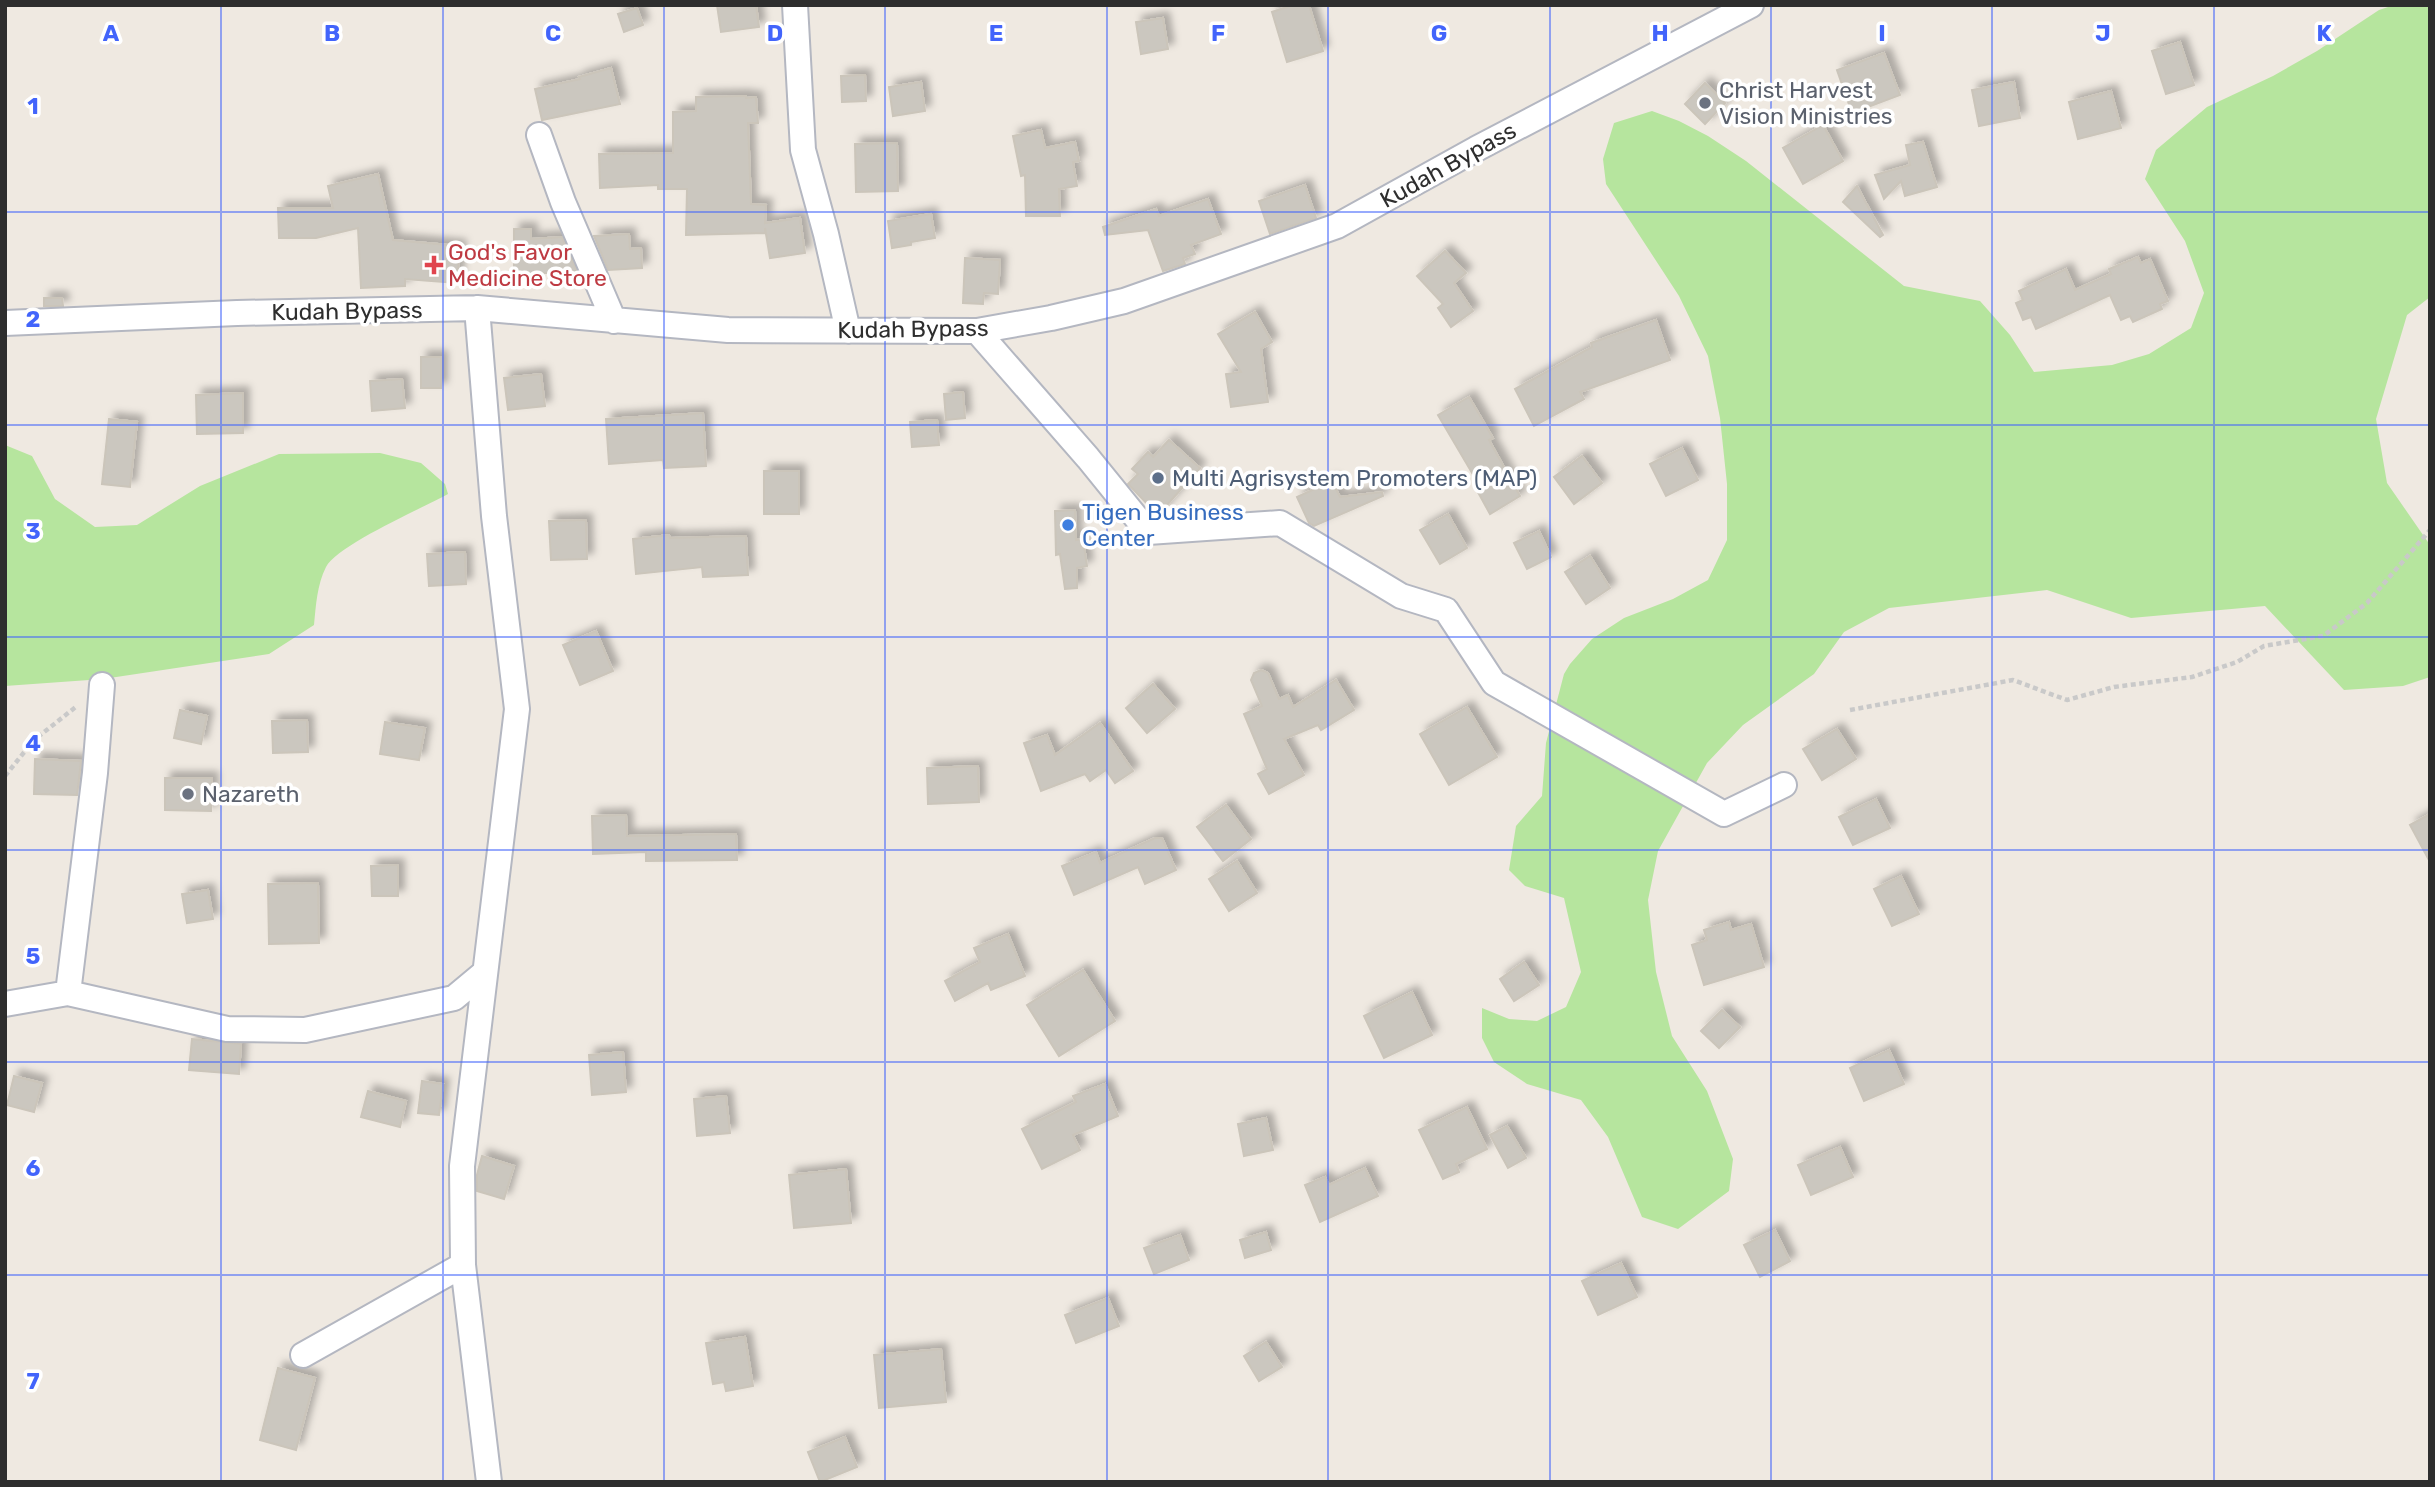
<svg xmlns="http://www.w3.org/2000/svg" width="2435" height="1487" font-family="Rubik,sans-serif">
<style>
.green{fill:#b6e59e}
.building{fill:#cbc7bf;stroke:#cbc5ba;stroke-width:2;filter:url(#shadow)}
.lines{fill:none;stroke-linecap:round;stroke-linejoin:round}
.minor-casing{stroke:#b4b7c1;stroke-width:28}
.path{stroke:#c9c9c9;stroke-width:4.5;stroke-dasharray:5 3.5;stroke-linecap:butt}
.minor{stroke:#fff;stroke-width:24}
.grid{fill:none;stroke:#4264fb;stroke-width:2;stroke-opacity:0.55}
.worship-dot{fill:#6b7280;stroke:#fff;stroke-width:2.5}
.health-dot{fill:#e0444e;stroke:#fff;stroke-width:2.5}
.service-dot{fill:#5c6f8a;stroke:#fff;stroke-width:2.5}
.shop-dot{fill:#3f7fe0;stroke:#fff;stroke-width:2.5}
.labels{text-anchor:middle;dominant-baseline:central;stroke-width:7;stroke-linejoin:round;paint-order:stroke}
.worship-label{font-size:23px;fill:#5b616d;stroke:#fff;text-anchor:start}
.street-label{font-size:23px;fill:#2e2e2e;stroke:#fff}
.health-label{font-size:23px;fill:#be3a42;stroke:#fff;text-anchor:start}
.service-label{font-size:23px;fill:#4e5e75;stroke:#fff;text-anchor:start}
.shop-label{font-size:23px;fill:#366cbe;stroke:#fff;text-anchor:start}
.grid-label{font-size:23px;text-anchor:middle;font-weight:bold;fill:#4264fb;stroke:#fff;stroke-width:7;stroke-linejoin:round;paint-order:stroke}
</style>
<defs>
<filter id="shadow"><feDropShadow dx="6" dy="-6" stdDeviation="3.5" flood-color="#0004"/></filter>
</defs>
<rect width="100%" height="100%" fill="#efe9e1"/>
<!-- green -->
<path class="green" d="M 2394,5 L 2430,5 L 2430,297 L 2407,315 L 2376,419 L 2387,483 L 2430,545 L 2430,677 L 2403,686 L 2344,690 L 2265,606 L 2131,618 L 2047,590 L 1889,608 L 1844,632 L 1814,674 L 1743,725 L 1707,763 L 1658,851 L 1648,900 L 1656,972 L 1672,1036 L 1707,1091 L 1733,1159 L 1729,1191 L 1678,1229 L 1642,1217 L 1608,1137 L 1581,1100 L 1527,1084 L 1494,1062 L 1482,1038 L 1482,1008 L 1509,1019 L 1537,1021 L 1566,1007 L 1581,972 L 1564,898 L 1525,886 L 1509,870 L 1516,826 L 1542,796 L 1546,743 L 1564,674 L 1570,664 L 1592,639 L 1624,618 L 1673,599 L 1708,580 L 1727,540 L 1727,484 L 1720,418 L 1708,356 L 1679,296 L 1606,184 L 1603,159 L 1614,123 L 1652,111 L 1679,121 L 1708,136 L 1746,161 L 1904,286 L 1980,301 L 2010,335 L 2034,372 L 2112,365 L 2149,354 L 2191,328 L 2204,293 L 2185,241 L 2145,179 L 2156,150 L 2207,107 L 2273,76 L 2317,51 L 2379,10 Z
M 5,445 L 32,456 L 55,499 L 95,527 L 137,525 L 200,486 L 279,454 L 380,453 L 421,463 L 445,484 L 448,494 C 423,508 337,545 326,567 C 317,585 316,605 314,625 L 269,654 L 103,679 L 5,686 Z"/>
<!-- building -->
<path class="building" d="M 717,5 L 756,5 L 759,27 L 721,32 Z
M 1293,5 L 1309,5 L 1323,51 L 1287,62 L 1272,12 Z
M 637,8 L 643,25 L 624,32 L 618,14 Z
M 1163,18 L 1168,49 L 1141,54 L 1136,22 Z
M 2180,42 L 2194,85 L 2166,94 L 2152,51 Z
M 1884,53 L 1900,95 L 1852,113 L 1837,70 Z
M 611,68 L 620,104 L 542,120 L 535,89 L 580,79 L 579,77 Z
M 865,75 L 866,101 L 842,102 L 841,76 Z
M 921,82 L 925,111 L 893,116 L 889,87 Z
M 2014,82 L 2020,118 L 1979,126 L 1972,90 Z
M 1705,83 L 1725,103 L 1705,124 L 1685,104 Z
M 2111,91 L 2121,128 L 2078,139 L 2069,102 Z
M 746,96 L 746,98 L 756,97 L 758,123 L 748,123 L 751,204 L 766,205 L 765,223 L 800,218 L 805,253 L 770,258 L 765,228 L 765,233 L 686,235 L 687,189 L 658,189 L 658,185 L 600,188 L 599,154 L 673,153 L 673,112 L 696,111 L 696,97 Z
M 1823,125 L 1843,161 L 1803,184 L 1783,148 Z
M 1041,130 L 1045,148 L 1075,142 L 1079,161 L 1073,162 L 1077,186 L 1059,189 L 1060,216 L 1026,216 L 1025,175 L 1021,176 L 1013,136 Z
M 1923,142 L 1937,187 L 1905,196 L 1901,181 L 1884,199 L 1875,175 L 1910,165 L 1906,145 Z
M 897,143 L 898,191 L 856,192 L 855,144 Z
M 378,174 L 393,240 L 460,246 L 457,283 L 405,279 L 405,286 L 361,288 L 358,228 L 316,238 L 279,238 L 278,208 L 333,208 L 328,186 Z
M 1305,185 L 1316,218 L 1270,234 L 1259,201 Z
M 1857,186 L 1883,235 L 1880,237 L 1843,202 Z
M 1208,199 L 1221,234 L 1191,245 L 1195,254 L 1183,258 L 1185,264 L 1163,271 L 1148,230 L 1105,235 L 1103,227 L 1156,209 L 1159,216 Z
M 931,214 L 935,238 L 911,242 L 911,245 L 892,248 L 888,221 Z
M 514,229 L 531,229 L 531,239 L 562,237 L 577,271 L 514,275 Z
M 629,234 L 630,249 L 641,248 L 642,268 L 608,270 L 594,236 Z
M 1445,251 L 1466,273 L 1454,283 L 1473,311 L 1451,327 L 1438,308 L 1443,304 L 1417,276 Z
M 2138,257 L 2141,263 L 2150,259 L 2168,301 L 2160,304 L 2162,309 L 2133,322 L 2130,316 L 2121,320 L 2110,295 L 2036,329 L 2031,317 L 2023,320 L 2016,303 L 2023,300 L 2019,291 L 2066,269 L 2075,290 L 2111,274 L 2109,269 Z
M 965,258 L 1000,260 L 998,294 L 984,293 L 983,304 L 963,303 Z
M 44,298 L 62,298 L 63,306 L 44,306 Z
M 1255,312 L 1272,342 L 1261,349 L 1268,402 L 1231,407 L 1226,374 L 1241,372 L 1218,334 Z
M 1656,320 L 1670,360 L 1580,392 L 1584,399 L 1534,426 L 1515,389 L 1592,347 L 1591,343 Z
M 421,357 L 441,357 L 441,388 L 421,388 Z
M 541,374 L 545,406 L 508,410 L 504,378 Z
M 402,379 L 405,408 L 372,411 L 370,381 Z
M 963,392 L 965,418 L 946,420 L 944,394 Z
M 243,393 L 243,433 L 197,434 L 196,395 Z
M 1469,397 L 1493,438 L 1489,440 L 1520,496 L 1490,514 L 1474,485 L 1478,483 L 1438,415 Z
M 703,413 L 706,466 L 664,468 L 663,460 L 609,464 L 606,419 Z
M 109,419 L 137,422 L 130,487 L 102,484 Z
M 937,420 L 939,445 L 912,447 L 910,422 Z
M 1169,440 L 1200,468 L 1158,515 L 1128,484 L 1138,474 L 1132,469 L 1148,452 L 1153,457 Z
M 1682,448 L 1698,480 L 1666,496 L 1650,464 Z
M 1582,456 L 1602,483 L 1574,504 L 1554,477 Z
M 764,471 L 799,471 L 799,514 L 764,514 Z
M 1332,481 L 1340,497 L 1382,492 L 1383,496 L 1314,526 L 1309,523 L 1297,497 Z
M 1075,510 L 1076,540 L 1083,539 L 1087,566 L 1077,568 L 1077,588 L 1065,589 L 1060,554 L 1056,555 L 1055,511 Z
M 1448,514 L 1467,548 L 1440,564 L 1420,530 Z
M 586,520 L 587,559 L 551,560 L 549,521 Z
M 1539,531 L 1551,557 L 1527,569 L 1514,543 Z
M 669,535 L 670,538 L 746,536 L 748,575 L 703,577 L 702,567 L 636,574 L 633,539 Z
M 465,552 L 466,584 L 429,586 L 427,554 Z
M 1590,556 L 1610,588 L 1586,604 L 1565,572 Z
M 596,631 L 613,671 L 580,685 L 563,645 Z
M 1261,670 L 1268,673 L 1279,699 L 1288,695 L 1293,707 L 1336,680 L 1354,710 L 1321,730 L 1318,725 L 1284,739 L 1304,775 L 1269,794 L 1258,774 L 1267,769 L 1244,714 L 1262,706 L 1251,680 L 1254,673 Z
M 1153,684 L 1175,709 L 1147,733 L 1126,708 Z
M 1467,707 L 1497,757 L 1449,785 L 1420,734 Z
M 180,710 L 207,716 L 201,744 L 174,738 Z
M 307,720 L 308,752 L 273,753 L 272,721 Z
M 385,722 L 425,728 L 419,760 L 380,754 Z
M 1100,723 L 1133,771 L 1115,783 L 1106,770 L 1090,781 L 1085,774 L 1041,791 L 1024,743 L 1047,735 L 1055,755 Z
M 1837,729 L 1856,759 L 1822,780 L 1803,749 Z
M 35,759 L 81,761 L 77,795 L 34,794 Z
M 978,766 L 979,802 L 928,804 L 927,768 Z
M 165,778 L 212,778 L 211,811 L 165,810 Z
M 1876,799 L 1890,828 L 1853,845 L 1839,817 Z
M 1226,805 L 1251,839 L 1223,861 L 1197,827 Z
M 2430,814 L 2430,862 L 2410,825 Z
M 626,815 L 627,836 L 736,834 L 737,860 L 646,861 L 646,852 L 593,854 L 592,816 Z
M 1155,838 L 1162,838 L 1176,870 L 1145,884 L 1138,867 L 1074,895 L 1062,866 L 1096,852 L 1100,863 Z
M 1237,861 L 1257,893 L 1229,911 L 1209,879 Z
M 398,865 L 398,896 L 372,896 L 371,866 Z
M 1901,876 L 1919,914 L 1892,926 L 1874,889 Z
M 318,883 L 319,943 L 269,944 L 268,884 Z
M 208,890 L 213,919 L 187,923 L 182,894 Z
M 1729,922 L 1731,930 L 1751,924 L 1764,967 L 1704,985 L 1692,945 L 1707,940 L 1704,930 Z
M 1008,934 L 1025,976 L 991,990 L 988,983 L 955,1001 L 945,981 L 980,962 L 974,948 Z
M 1524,962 L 1539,985 L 1514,1001 L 1500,979 Z
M 1083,970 L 1115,1021 L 1059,1056 L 1027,1005 Z
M 1412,992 L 1432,1035 L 1384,1058 L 1364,1016 Z
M 1722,1010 L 1740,1027 L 1719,1048 L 1701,1031 Z
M 192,1039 L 241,1044 L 239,1074 L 189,1070 Z
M 1889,1050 L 1904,1084 L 1864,1101 L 1850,1068 Z
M 623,1052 L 626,1092 L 592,1095 L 589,1055 Z
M 14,1076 L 42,1083 L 34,1112 L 7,1105 Z
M 422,1081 L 443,1084 L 439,1115 L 418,1113 Z
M 1105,1084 L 1118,1116 L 1073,1135 L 1080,1150 L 1042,1169 L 1022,1129 L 1076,1102 L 1073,1096 Z
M 368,1091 L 406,1101 L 400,1127 L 361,1117 Z
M 726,1096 L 730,1133 L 697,1136 L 694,1099 Z
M 1467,1107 L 1487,1149 L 1456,1164 L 1459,1172 L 1443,1179 L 1419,1130 Z
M 1266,1118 L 1273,1150 L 1244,1156 L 1238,1124 Z
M 1507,1126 L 1526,1158 L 1508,1168 L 1490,1135 Z
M 1840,1147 L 1853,1177 L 1811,1195 L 1798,1165 Z
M 482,1156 L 514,1166 L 504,1199 L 477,1191 L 477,1175 Z
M 1365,1168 L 1378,1196 L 1320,1222 L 1305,1185 L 1325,1177 L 1329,1185 Z
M 846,1169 L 851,1223 L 794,1228 L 789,1175 Z
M 1775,1230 L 1790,1261 L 1760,1277 L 1744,1245 Z
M 1266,1232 L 1271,1250 L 1245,1258 L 1240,1240 Z
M 1180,1235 L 1189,1260 L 1154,1274 L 1144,1248 Z
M 1621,1263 L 1637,1297 L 1598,1315 L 1582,1281 Z
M 1108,1298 L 1119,1326 L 1076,1343 L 1065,1315 Z
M 745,1337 L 753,1386 L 726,1391 L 724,1382 L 713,1384 L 706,1343 Z
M 1266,1342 L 1282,1367 L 1259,1381 L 1244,1356 Z
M 941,1349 L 946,1402 L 879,1408 L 874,1355 Z
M 278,1368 L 315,1378 L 296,1450 L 260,1440 Z
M 845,1437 L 857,1467 L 820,1482 L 808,1452 Z"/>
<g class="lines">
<defs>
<path id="minor" d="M 795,5 L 803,150 L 826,234 L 848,331
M 539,135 L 563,202 L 614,321
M 477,308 L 494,516 L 517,709 L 462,1166 L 463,1265 L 489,1482
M 5,323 L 237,313 L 477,308 L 728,330 L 977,331 L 1051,318 L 1124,301 L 1337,226 L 1476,149 L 1751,5
M 977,331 L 1088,458 L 1148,532 L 1280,523 L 1401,596 L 1446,610 L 1494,683 L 1724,814 L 1784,785
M 68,993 L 95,773 L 102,685
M 5,1004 L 68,993 L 227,1029 L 305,1030 L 454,998 L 484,973
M 303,1355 L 463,1265"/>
</defs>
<!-- minor casing -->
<use href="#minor" class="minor-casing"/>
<!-- path -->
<path class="path" d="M 1850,710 L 2013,680 L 2067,700 L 2114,687 L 2192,677 L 2237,662 L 2264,646 L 2323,636 L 2367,603 L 2430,530
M 5,776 L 34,740 L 77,706"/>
<!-- minor -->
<use href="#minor" class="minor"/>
</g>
<!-- grid -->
<path class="grid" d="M 221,5 L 221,1482M 443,5 L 443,1482M 664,5 L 664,1482M 885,5 L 885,1482M 1107,5 L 1107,1482M 1328,5 L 1328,1482M 1550,5 L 1550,1482M 1771,5 L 1771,1482M 1992,5 L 1992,1482M 2214,5 L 2214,1482M 5,212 L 2430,212M 5,425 L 2430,425M 5,637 L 2430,637M 5,850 L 2430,850M 5,1062 L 2430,1062M 5,1275 L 2430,1275"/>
<!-- markers -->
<g class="worship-dot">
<circle cx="1705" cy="103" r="7"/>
<circle cx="188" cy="794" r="7"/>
</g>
<path class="health-dot" d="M430.5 254.5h7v7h7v7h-7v7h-7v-7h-7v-7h7z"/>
<circle class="service-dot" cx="1158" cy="478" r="7"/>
<circle class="shop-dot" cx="1068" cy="525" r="7"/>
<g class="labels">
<!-- worship labels -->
<g class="worship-label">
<text x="1719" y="90">Christ Harvest<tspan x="1719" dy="26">Vision Ministries</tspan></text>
<text x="202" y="794">Nazareth</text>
</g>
<!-- street labels -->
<g class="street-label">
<text transform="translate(1448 165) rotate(-29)">Kudah Bypass</text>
<text transform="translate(347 311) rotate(-1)">Kudah Bypass</text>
<text transform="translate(913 329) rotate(-1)">Kudah Bypass</text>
</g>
<!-- health labels -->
<g class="health-label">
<text x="448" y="252">God's Favor<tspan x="448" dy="26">Medicine Store</tspan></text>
</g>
<!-- service labels -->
<g class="service-label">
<text x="1172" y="478">Multi Agrisystem Promoters (MAP)</text>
</g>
<!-- shop labels -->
<g class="shop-label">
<text x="1082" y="512">Tigen Business<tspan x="1082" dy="26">Center</tspan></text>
</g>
</g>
<g class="grid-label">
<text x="111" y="41">A</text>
<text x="332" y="41">B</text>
<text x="553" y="41">C</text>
<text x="775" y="41">D</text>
<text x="996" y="41">E</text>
<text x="1218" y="41">F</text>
<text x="1439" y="41">G</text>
<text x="1660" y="41">H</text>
<text x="1882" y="41">I</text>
<text x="2103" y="41">J</text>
<text x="2324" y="41">K</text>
<text x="33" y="114">1</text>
<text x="33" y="327">2</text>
<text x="33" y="539">3</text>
<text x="33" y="751">4</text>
<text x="33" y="964">5</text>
<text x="33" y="1176">6</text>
<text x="33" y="1389">7</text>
</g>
<!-- border -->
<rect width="2435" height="1487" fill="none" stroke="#2e2e2e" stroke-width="14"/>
</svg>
